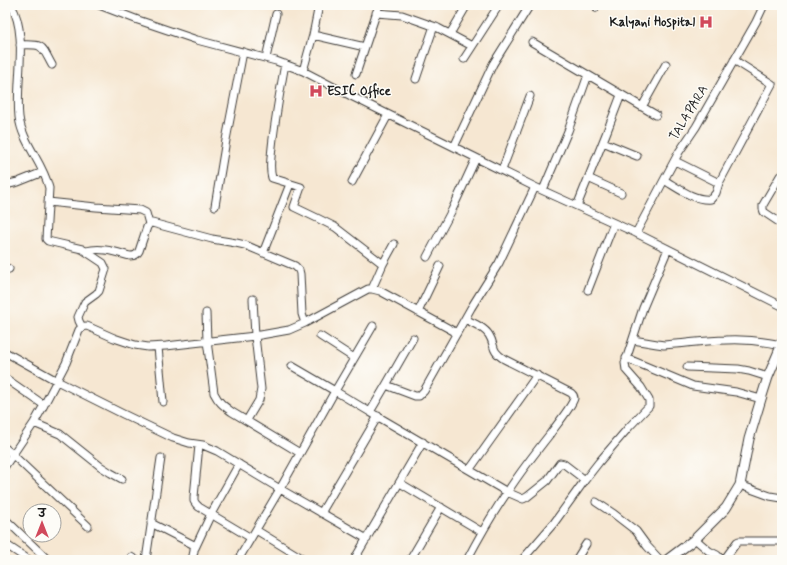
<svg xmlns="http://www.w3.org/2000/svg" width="787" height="565" font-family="Mynerve,'Playpen Sans Deva',sans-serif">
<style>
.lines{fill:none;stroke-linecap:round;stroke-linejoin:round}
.service-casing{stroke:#3d3a37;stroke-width:5.5}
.minor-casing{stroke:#3d3a37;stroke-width:9}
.tertiary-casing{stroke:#3d3a37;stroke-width:11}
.service{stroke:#fff;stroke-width:3.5}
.minor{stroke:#fff;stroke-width:7}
.tertiary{stroke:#fff;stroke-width:9}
.labels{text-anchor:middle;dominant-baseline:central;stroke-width:3;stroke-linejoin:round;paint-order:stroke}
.poi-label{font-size:13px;font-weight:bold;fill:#1c1c1c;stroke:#fdfcf7;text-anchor:end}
.street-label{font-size:13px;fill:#1c1c1c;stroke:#fdfcf7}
</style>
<rect width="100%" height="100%" fill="#fdfcf7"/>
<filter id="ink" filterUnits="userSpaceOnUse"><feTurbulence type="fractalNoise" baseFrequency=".025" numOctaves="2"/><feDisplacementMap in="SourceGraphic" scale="8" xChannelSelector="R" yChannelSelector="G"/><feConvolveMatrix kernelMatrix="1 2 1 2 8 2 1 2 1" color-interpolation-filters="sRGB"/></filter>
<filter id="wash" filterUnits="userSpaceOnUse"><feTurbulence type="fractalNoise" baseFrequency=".012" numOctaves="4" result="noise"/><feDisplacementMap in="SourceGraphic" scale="16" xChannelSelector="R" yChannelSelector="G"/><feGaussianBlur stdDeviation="0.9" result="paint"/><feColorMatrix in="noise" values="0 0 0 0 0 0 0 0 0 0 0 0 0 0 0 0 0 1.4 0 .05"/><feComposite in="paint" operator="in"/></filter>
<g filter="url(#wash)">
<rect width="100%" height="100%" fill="#f6e7d2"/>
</g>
<g filter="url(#ink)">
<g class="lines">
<defs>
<path id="service" d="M 596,10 L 598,5"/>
<path id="minor" d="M 11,5 C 29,35 15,83 19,117 C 22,143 43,162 49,188 L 46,239 L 48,241 L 52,242 L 82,249 L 103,263 L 106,269 L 99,291 L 96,294 L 85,302 L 83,306 L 78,317 L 79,321 L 82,327
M 99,5 L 138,20 L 197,40 L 276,61 L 303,71 L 353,97 L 535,187
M 376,13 L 402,15 L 436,27
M 450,34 L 467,5
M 313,35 L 365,47
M 532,42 L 656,115
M 20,45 C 44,44 41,45 52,65
M 266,58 L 276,14
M 464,59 L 499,5
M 285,64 C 280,91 275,119 272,147 C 271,158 269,168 272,178 L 301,187 L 294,207 L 317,218 L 335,227 L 383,264
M 303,71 L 313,35 L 319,5
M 356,74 L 379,5
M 416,79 L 433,29 L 436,27 L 438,28 L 472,46
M 642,107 L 666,64
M 603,142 L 637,156
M 454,147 L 493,64 L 530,5
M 675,161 L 719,183
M 502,170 L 515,136 L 530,96
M 588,178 L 621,193
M 782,178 L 780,176 L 763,205 L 763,209 L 764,212 L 782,224
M 664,180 C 678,188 694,201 711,199 L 716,193 L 719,183 L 772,84 L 734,60
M 352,182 L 388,115
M 5,185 L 18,182 L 43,172
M 543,190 L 568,131 L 588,75
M 48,202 L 96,207 L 140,210 L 146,213 L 149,224
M 215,206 L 226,140 L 243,52
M 577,206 L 606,134 L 621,95
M 636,233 L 664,180 L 679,152 L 696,127 L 756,22 L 764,5
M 86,251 C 102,247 115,252 130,256 C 135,256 137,255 139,251 L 147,227 L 149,224 L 152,223 L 212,239 L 236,243 L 245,245 L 295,266 L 299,270 L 300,274 L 302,314 L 305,323
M 263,253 L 290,184
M 427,257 L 452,210 L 476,158
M 5,267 L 9,269
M 372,289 L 383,264 L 394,244
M 588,290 L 614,223
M 418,312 L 440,266
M 206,313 L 207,341 L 214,393 C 219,403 224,406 232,412 L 300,453
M 465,319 C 473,323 484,327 489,335 C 496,346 490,350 504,359 L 571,393 C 573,395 574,395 574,398 C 573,405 555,427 550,434 C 535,453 521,471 508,491 C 493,513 479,537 467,560
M 373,326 L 335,391 L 370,412 L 386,385 L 415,396 L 419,396 L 424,391 L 471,308 L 499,263 L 535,187 L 636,233 L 782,306
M 320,336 L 354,358
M 633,340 L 657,344 L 664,345 C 685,344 705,340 726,340 C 745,339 763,341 782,345
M 158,347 L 163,402
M 5,352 L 57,381 L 123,414 L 173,438 L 189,443 L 203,445 L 217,451 L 280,489 L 367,539
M 626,358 L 693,386 L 736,392 L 761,399
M 687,367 L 738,369 L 749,371 L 768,377
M 5,378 L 44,405
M 386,385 L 413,338
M 370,412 L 507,492 L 523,499 L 527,497 L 547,481 L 560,463 L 564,464 L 585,480
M 247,420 L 259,400 L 261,389 L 255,336 L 253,299
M 34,423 L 60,434 L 100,466 L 111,473 L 122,479
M 199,445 L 194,497 L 194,501 L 196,504 L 199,507 L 251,538
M 5,448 L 13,455 L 88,526
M 5,466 L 34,423 L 44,405 L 66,363 L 79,330 C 82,327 83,326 87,326 L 114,338 L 135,345 L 148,347 L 166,346 L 255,336 L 289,330 L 305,323 L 368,289 L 372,289 L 380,291 L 457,333
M 470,469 L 537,375
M 400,483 L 482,532
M 740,485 L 770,496 L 782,498
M 596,502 L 614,514 L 636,531 L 647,546 L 660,560
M 321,513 L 378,416
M 5,519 L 48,560
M 151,523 L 194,545 L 194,551 L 192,560
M 256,530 L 305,560
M 695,539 L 709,551 L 717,555 L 722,560
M 5,544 L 29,560
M 195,548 L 211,514 L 239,464
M 131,557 L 136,560
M 146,560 L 161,458
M 238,560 L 280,489 L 335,391 L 292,366
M 354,560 L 423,442
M 410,560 L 441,507
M 522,560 L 554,523 L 585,480 L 599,462 L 629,427 L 649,406 L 649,400 L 641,387 L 626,370 L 625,363 L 643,308 L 668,249
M 576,560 L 586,544
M 724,560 L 737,542 L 739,541 L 782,541"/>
<path id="tertiary" d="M 667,560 L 695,539 L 726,508 L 740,485 L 749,439 L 761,399 L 768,377 L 782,344"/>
</defs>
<!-- service casing -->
<use href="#service" class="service-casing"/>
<!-- minor casing -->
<use href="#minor" class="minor-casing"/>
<!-- tertiary casing -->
<use href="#tertiary" class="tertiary-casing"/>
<!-- service -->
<use href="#service" class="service"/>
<!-- minor -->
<use href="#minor" class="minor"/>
<!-- tertiary -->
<use href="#tertiary" class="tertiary"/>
</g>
</g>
<!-- icons -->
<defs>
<symbol id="hospital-bare" viewBox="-9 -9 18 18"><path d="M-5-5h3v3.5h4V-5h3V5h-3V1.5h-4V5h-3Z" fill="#d1495b" stroke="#fdfcf7" stroke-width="2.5" paint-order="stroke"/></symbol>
</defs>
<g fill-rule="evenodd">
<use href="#hospital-bare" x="696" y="12" width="20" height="20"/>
<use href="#hospital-bare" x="306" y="81" width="20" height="20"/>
</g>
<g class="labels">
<!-- poi labels -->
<g class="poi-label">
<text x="695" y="22">Kalyani Hospital</text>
<text x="327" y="91" text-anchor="start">ESIC Office</text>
</g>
<!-- street labels -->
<g class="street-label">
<text transform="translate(689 113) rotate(-59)">TALAPARA</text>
</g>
</g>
<!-- margin -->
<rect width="787" height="565" fill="none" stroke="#fdfcf7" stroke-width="20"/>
<!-- north arrow -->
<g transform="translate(42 523)"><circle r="19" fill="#fdfcf7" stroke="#a3a29f"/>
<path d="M0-3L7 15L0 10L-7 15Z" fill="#d1495b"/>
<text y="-6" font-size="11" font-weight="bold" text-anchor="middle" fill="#1c1c1c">उ</text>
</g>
</svg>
